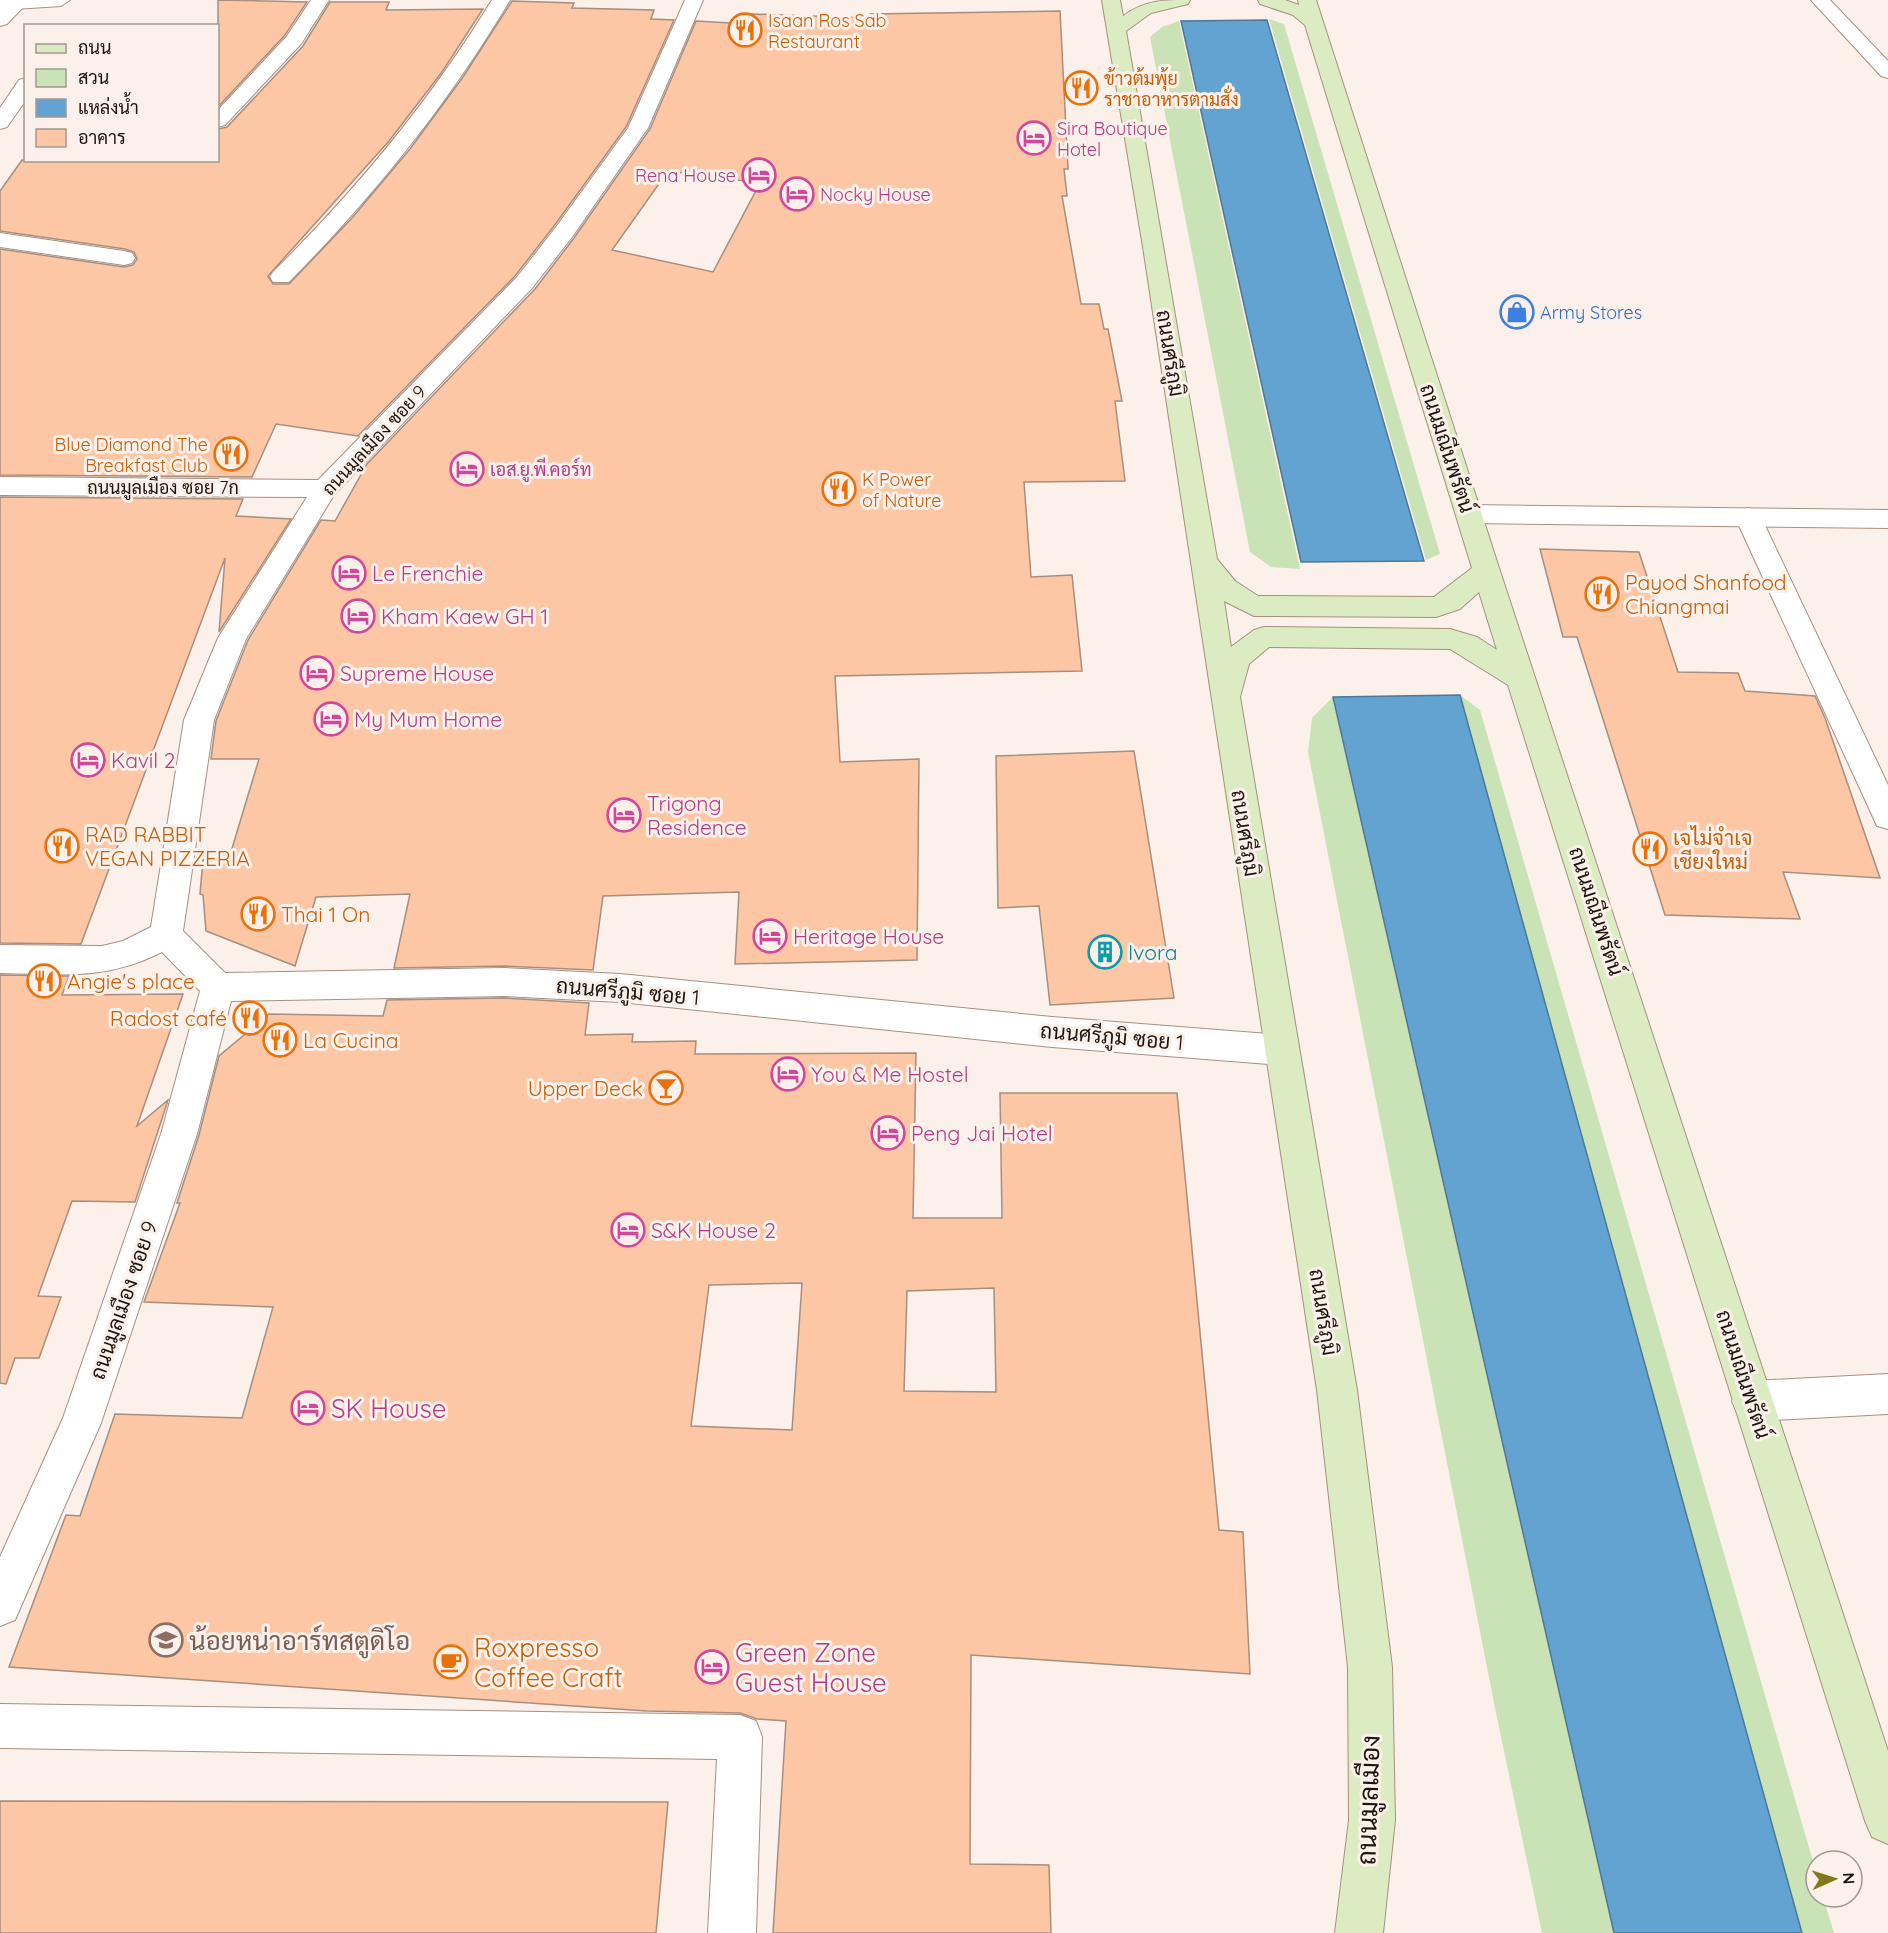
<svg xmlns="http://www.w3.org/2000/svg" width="1888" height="1933" font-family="Quicksand,Sarabun,sans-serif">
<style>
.green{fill:#c9e2b6}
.water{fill:#62a3d1;stroke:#4d7896;stroke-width:1.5}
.building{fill:#fdc7a5;stroke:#a78e7f;stroke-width:1.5;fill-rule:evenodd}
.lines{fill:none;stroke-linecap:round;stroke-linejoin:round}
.lane-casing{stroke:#a88f80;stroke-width:2}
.street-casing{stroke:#a88f80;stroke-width:2}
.secondary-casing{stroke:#a88f80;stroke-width:2}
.lane{fill:#fff;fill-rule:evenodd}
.street{fill:#fff;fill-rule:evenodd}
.secondary{fill:#dbecc3;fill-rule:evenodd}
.labels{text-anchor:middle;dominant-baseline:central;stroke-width:6;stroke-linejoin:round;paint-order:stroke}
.far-food-label{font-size:18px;fill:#c56008;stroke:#fbf0ea;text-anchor:start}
.far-hotel-label{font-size:18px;fill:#b23c85;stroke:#fbf0ea;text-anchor:start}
.far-shop-label{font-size:18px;fill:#366cbe;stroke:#fbf0ea;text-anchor:start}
.far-street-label{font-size:18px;fill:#1d140e;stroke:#fbf0ea}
.street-label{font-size:21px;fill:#1d140e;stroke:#fbf0ea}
.hotel-label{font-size:21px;fill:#b23c85;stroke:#fbf0ea;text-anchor:start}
.food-label{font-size:21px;fill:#c56008;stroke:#fbf0ea;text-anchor:start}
.culture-label{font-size:21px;fill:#0d838f;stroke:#fbf0ea;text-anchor:start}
.near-hotel-label{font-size:26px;fill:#b23c85;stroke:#fbf0ea;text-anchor:start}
.near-education-label{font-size:26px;fill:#785e54;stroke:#fbf0ea;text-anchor:start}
.near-food-label{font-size:26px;fill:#c56008;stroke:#fbf0ea;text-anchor:start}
.near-street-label{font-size:26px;fill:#1d140e;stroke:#fbf0ea}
</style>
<rect width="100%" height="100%" fill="#fbf0ea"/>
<!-- green -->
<path class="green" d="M 1269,19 L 1284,24 L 1440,554 L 1426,560 Z
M 1179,21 L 1300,569 L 1271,567 L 1250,552 L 1150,37 L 1162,27 Z
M 1460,695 L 1480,710 L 1816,1872 L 1816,1897 L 1823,1897 L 1834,1933 L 1802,1933 Z
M 1333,697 L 1614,1933 L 1542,1933 L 1495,1708 L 1308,752 L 1312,718 Z"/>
<!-- water -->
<path class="water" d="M 1267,20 L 1424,561 L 1301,562 L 1181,21 Z
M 1460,695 L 1802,1933 L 1614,1933 L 1333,697 Z"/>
<!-- building -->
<path class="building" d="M 218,0 L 307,2 L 285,35 L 218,107 Z
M 512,1 L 574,3 L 572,8 L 654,10 L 651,19 L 674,20 L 626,127 L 554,226 L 515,276 L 358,436 L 276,424 L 252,477 L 0,475 L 0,249 L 124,267 L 133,265 L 137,259 L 134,252 L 125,249 L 0,231 L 0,191 L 22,160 L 218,160 L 218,129 L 227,127 L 303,46 L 330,2 L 389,2 L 386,10 L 483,9 L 442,72 L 389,141 L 268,276 L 273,284 L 289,284 L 352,218 L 410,149 L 463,77 Z
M 1060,11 L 1068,169 L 1064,169 L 1067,196 L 1062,196 L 1081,304 L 1099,304 L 1104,329 L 1108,329 L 1122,401 L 1115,401 L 1125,481 L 1024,482 L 1031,577 L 1072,575 L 1082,671 L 835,676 L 840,762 L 919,759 L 917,960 L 735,964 L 739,892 L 603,896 L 593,970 L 504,966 L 394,968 L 410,894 L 316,897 L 295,966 L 206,931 L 203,895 L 200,894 L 203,860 L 230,855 L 259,759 L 211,759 L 216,721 L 248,640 L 321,520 L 335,521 L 367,464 L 535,289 L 574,238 L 650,129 L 696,21 L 748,24 L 751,14 L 870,18 L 870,14 ZM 668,171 L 760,183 L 713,272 L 612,250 Z
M 0,497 L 243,499 L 236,516 L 291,519 L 219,632 L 225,558 L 81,944 L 0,943 Z
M 1540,549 L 1639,552 L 1678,672 L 1738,673 L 1745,691 L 1815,696 L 1825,718 L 1880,878 L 1783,872 L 1800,919 L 1665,915 L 1577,637 L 1563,637 Z
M 1134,751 L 1174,998 L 1050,1005 L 1039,906 L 998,908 L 996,756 Z
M 0,975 L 69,976 L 62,995 L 183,994 L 137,1126 L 168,1100 L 135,1202 L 72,1201 L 38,1296 L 61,1297 L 39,1358 L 15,1358 L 6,1384 L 0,1383 Z
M 504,998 L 589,1003 L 585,1035 L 633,1034 L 632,1042 L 696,1041 L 695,1054 L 916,1053 L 913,1218 L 1002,1218 L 1000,1093 L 1177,1093 L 1219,1530 L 1243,1532 L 1250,1674 L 971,1655 L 970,1864 L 1049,1865 L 1051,1933 L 773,1933 L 786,1721 L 757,1719 L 740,1713 L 647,1711 L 9,1667 L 66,1515 L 80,1516 L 115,1414 L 242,1418 L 273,1307 L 144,1302 L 180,1203 L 177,1203 L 199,1135 L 219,1056 L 269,1014 L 383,1016 L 387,1000 ZM 802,1283 L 792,1430 L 691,1426 L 709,1285 ZM 994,1288 L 996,1392 L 904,1391 L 907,1291 Z
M 0,1801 L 668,1802 L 656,1933 L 0,1933 Z"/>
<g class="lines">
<defs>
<path id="lane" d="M 10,0 L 28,2 L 7,24 L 0,26 L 0,10 Z
M 0,233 L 124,251 L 132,253 L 135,258 L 132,263 L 124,265 L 0,247 Z
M 1748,508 L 1757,511 L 1761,517 L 1888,785 L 1888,829 L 1877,826 L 1873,817 L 1735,517 L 1739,511 Z"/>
<path id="street" d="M 0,0 L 70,0 L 61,6 L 0,10 Z
M 311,0 L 329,0 L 301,44 L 225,125 L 218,127 L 218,110 L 287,36 Z
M 492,0 L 510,0 C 448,104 374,196 289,282 L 273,282 L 270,277 L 273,272 C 357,189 430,101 492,0 Z
M 685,0 L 703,0 L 648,128 L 572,237 L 533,287 L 334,495 L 246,639 L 214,720 L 183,931 L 225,973 L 504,968 L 620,974 L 1052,1017 L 1281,1035 L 1293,1039 L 1298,1050 L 1293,1061 L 1281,1065 L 1052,1047 L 620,1002 L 504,996 L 231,1001 L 197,1134 L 101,1423 L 15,1620 L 0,1626 L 0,1557 L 63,1418 L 161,1134 L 200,991 L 162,952 C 105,981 61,974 0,973 L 0,945 L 102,946 L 123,941 L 151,927 L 184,720 L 218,638 L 307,497 L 0,495 L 0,477 L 318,480 L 517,277 L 556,227 L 628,128 Z
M 1811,0 L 1830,0 L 1888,61 L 1888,78 L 1881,76 Z
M 26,78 L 26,100 L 7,127 L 0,129 L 0,108 L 19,80 Z
M 1469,505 L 1888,510 L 1888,528 L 1469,523 L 1460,520 L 1456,514 L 1460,508 Z
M 1888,1374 L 1888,1414 L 1752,1421 L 1738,1415 L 1732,1401 L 1738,1387 L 1752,1381 Z
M 0,1704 L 740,1715 L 756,1721 L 762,1737 L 756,1933 L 708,1933 L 717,1759 L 0,1748 Z"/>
<path id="secondary" d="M 1102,0 L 1120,0 L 1123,16 C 1145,0 1164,0 1190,0 L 1188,4 L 1151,13 L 1126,31 L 1217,559 L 1235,581 L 1258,596 L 1434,597 L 1472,568 L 1305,25 L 1293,15 L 1260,4 L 1258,0 L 1285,0 L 1299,5 L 1298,0 L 1316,0 L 1500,571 L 1888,1751 L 1888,1844 L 1872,1837 L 1865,1821 L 1508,685 L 1450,649 L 1269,647 L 1249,664 L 1240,697 L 1357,1390 L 1392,1667 L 1395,1820 L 1383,1933 L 1335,1933 L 1349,1820 L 1348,1667 L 1317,1390 L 1143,247 ZM 1479,592 L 1497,650 L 1477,637 L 1450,629 L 1264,627 L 1254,630 L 1231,647 L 1224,601 L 1254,616 L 1436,617 L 1460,609 Z"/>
</defs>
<!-- lane casing -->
<use href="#lane" class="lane-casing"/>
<!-- street casing -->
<use href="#street" class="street-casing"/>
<!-- secondary casing -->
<use href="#secondary" class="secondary-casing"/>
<!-- lane -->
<use href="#lane" class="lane"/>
<!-- street -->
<use href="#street" class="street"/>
<!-- secondary -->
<use href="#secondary" class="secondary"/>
</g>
<!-- icons -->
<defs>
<symbol id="restaurant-ring" viewBox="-11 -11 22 22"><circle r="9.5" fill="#fbf0ea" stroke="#e8710a" stroke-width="1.5"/><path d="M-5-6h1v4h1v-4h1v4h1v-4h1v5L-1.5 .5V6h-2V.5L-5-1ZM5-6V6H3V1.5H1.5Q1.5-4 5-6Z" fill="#e8710a"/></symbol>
<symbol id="hotel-ring" viewBox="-11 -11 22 22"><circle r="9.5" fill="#fbf0ea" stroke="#d1479c" stroke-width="1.5"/><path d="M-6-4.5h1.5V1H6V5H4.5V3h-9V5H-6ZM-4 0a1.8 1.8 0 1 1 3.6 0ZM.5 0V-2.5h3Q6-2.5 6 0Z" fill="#d1479c"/></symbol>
<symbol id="shop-ring" viewBox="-11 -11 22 22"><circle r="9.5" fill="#fbf0ea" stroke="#3f7fe0" stroke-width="1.5"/><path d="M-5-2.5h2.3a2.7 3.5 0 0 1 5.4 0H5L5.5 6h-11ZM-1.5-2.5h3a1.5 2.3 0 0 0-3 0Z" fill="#3f7fe0"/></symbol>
<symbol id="building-ring" viewBox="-11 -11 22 22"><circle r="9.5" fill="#fbf0ea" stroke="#0f9aa8" stroke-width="1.5"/><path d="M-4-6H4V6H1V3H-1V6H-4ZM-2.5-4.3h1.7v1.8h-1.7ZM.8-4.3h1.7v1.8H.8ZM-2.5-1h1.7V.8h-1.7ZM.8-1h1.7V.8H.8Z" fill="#0f9aa8"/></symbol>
<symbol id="bar-ring" viewBox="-11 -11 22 22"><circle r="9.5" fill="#fbf0ea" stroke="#e8710a" stroke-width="1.5"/><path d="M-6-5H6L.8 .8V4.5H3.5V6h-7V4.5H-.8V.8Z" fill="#e8710a"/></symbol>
<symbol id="school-ring" viewBox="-11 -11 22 22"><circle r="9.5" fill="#fbf0ea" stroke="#8d6e63" stroke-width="1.5"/><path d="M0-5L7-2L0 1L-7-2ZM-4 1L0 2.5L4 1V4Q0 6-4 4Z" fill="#8d6e63"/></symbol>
<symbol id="cafe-ring" viewBox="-11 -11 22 22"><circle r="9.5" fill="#fbf0ea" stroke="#e8710a" stroke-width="1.5"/><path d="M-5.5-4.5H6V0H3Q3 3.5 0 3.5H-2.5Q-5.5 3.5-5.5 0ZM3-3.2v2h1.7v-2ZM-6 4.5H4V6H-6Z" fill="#e8710a"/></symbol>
</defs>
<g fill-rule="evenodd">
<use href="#restaurant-ring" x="726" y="11" width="38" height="38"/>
<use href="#restaurant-ring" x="1062" y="69" width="38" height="38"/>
<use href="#hotel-ring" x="1015" y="119" width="38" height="38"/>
<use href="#hotel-ring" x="740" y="156" width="38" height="38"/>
<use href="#hotel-ring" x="778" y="175" width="38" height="38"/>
<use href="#shop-ring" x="1498" y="293" width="38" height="38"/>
<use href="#restaurant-ring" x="212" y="435" width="38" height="38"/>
<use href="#hotel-ring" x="448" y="450" width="38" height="38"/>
<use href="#restaurant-ring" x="820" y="470" width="38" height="38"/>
<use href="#hotel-ring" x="330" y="554" width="38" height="38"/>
<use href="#restaurant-ring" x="1583" y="575" width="38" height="38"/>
<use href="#hotel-ring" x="339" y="597" width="38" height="38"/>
<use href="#hotel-ring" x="298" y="654" width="38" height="38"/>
<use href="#hotel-ring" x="312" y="700" width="38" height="38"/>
<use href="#hotel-ring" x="69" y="741" width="38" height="38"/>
<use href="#hotel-ring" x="605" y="796" width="38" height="38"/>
<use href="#restaurant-ring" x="43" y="827" width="38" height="38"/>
<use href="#restaurant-ring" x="1631" y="830" width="38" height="38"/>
<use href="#restaurant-ring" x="239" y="895" width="38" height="38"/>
<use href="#hotel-ring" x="751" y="917" width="38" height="38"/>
<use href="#building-ring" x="1086" y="933" width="38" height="38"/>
<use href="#restaurant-ring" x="25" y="962" width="38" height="38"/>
<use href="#restaurant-ring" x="231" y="999" width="38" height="38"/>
<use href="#restaurant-ring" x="261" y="1021" width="38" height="38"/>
<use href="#hotel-ring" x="769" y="1055" width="38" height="38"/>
<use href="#bar-ring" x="647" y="1069" width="38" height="38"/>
<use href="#hotel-ring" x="869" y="1114" width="38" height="38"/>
<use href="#hotel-ring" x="609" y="1211" width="38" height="38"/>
<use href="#hotel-ring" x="289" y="1389" width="38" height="38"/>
<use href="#school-ring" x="147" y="1621" width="38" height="38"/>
<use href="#cafe-ring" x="432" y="1643" width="38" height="38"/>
<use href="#hotel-ring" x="693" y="1648" width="38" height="38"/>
</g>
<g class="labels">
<!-- far-food labels -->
<g class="far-food-label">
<text x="768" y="20">Isaan Ros Sab<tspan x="768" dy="21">Restaurant</tspan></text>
<text x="1104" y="78">ข้าวต้มพุ้ย<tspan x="1104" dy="21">ราชาอาหารตามสั่ง</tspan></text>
<text x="208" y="444" text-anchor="end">Blue Diamond The<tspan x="208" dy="21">Breakfast Club</tspan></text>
<text x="862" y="479">K Power<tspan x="862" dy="21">of Nature</tspan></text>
</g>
<!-- far-hotel labels -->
<g class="far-hotel-label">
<text x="1057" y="128">Sira Boutique<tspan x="1057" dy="21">Hotel</tspan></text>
<text x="736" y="175" text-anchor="end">Rena House</text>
<text x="820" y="194">Nocky House</text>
<text x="490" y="469">เอส.ยู.พี.คอร์ท</text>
</g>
<!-- far-shop labels -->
<g class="far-shop-label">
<text x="1540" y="312">Army Stores</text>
</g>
<!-- far-street labels -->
<g class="far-street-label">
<text transform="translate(374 440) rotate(-47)">ถนนมูลเมือง ซอย 9</text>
<text x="163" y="487">ถนนมูลเมือง ซอย 7ก</text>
</g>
<!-- street labels -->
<g class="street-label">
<text transform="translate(1171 353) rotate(81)">ถนนศรีภูมิ</text>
<text transform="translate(1448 448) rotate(72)">ถนนมณีนพรัตน์</text>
<text transform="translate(1246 833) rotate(81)">ถนนศรีภูมิ</text>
<text transform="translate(1597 911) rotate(72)">ถนนมณีนพรัตน์</text>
<text transform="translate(628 991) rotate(5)">ถนนศรีภูมิ ซอย 1</text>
<text transform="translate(1112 1036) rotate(5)">ถนนศรีภูมิ ซอย 1</text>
<text transform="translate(123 1300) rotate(-71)">ถนนมูลเมือง ซอย 9</text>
<text transform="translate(1324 1312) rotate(81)">ถนนศรีภูมิ</text>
<text transform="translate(1744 1374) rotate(72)">ถนนมณีนพรัตน์</text>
</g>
<!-- hotel labels -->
<g class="hotel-label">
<text x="372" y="573">Le Frenchie</text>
<text x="381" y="616">Kham Kaew GH 1</text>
<text x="340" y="673">Supreme House</text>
<text x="354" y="719">My Mum Home</text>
<text x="111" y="760">Kavil 2</text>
<text x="647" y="803">Trigong<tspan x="647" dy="24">Residence</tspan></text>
<text x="793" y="936">Heritage House</text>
<text x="811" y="1074">You &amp; Me Hostel</text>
<text x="911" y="1133">Peng Jai Hotel</text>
<text x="651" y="1230">S&amp;K House 2</text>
</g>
<!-- food labels -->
<g class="food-label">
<text x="1625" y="582">Payod Shanfood<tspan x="1625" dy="24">Chiangmai</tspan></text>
<text x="85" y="834">RAD RABBIT<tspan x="85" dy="24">VEGAN PIZZERIA</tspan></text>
<text x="1673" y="837">เจไม่จำเจ<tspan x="1673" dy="24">เชียงใหม่</tspan></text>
<text x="281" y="914">Thai 1 On</text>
<text x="67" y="981">Angie's place</text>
<text x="227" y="1018" text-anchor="end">Radost café</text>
<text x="303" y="1040">La Cucina</text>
<text x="643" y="1088" text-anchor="end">Upper Deck</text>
</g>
<!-- culture labels -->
<g class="culture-label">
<text x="1128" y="952">Ivora</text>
</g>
<!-- near-hotel labels -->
<g class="near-hotel-label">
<text x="331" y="1408">SK House</text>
<text x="735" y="1652">Green Zone<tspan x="735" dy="30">Guest House</tspan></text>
</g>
<!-- near-education labels -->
<g class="near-education-label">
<text x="189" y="1640">น้อยหน่าอาร์ทสตูดิโอ</text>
</g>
<!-- near-food labels -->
<g class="near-food-label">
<text x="474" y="1647">Roxpresso<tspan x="474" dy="30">Coffee Craft</tspan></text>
</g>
<!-- near-street labels -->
<g class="near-street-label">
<text transform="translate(1368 1800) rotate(-88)">ถนนมูลเมือง</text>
</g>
</g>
<!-- legend -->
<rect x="24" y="24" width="195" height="138" fill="#fbf0ea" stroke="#a29892" stroke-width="1.5"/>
<rect x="36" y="44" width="30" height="9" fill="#dbecc3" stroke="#a29892" stroke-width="1.5"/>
<text x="78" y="54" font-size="18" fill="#1d140e">ถนน</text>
<rect x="36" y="69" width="30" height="18" fill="#c9e2b6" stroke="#a29892" stroke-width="1.5"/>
<text x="78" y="84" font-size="18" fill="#1d140e">สวน</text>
<rect x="36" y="99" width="30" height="18" fill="#62a3d1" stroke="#a29892" stroke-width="1.5"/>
<text x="78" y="114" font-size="18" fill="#1d140e">แหล่งน้ำ</text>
<rect x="36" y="129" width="30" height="18" fill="#fdc7a5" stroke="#a29892" stroke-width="1.5"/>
<text x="78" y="144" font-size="18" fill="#1d140e">อาคาร</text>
<!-- north arrow -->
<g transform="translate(1834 1879) rotate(87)"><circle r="28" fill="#fbf0ea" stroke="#a29892" stroke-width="1.5"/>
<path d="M0-4.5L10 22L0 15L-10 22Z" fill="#84781d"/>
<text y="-9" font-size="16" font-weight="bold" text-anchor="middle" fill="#1d140e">N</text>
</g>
</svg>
